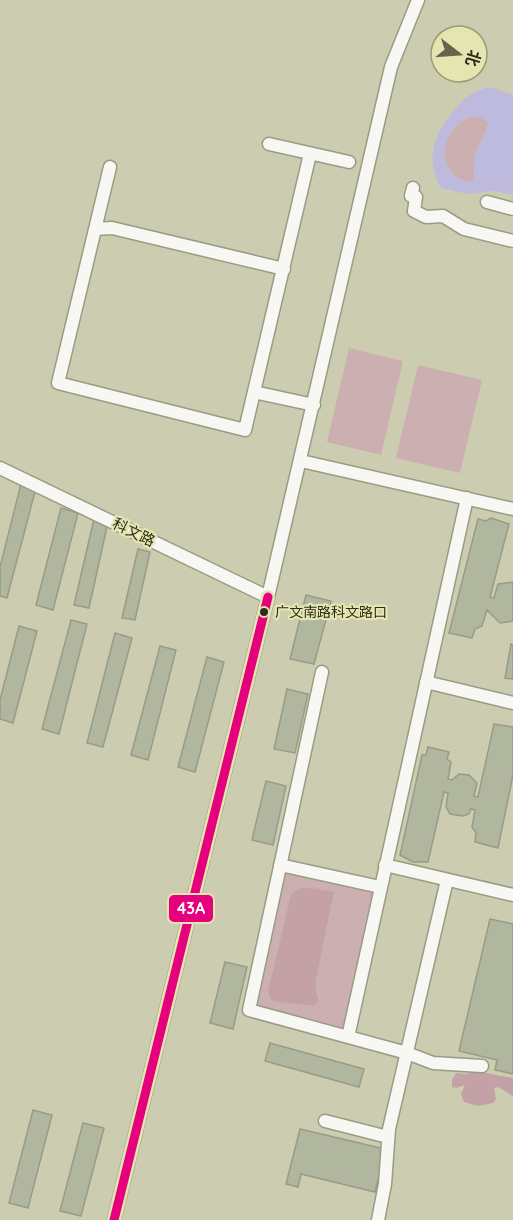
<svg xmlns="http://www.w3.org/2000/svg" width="513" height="1220" font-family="Quicksand,'Noto Sans SC',sans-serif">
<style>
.green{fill:#ccafb1;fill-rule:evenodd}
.forest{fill:#c3a1a6}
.water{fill:#bebade;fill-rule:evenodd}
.building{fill:#b1b69e;stroke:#989c87;stroke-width:1.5}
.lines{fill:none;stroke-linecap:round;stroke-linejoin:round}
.minor-casing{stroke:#9b9b85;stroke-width:15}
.minor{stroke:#f7f7f3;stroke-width:12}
.bus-1-casing{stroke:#e5e5b1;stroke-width:14}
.bus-1{stroke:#e5007d;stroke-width:9}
.bus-dot{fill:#2d2d19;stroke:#e5e5b1;stroke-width:2}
.labels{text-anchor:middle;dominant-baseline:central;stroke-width:4.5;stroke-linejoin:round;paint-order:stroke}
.bus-label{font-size:14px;fill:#2d2d19;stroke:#e5e5b1;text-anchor:start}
.street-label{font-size:15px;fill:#2d2d19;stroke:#e5e5b1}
.line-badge{stroke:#e5e5b1;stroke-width:2}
.badge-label{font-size:16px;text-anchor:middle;font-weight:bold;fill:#fff}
</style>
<rect width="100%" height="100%" fill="#ccccb0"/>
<!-- green -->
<path class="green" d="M 473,116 L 483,118 L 489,124 L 475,154 L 474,179 L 467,182 C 430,170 444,123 473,116 Z
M 349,348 L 403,361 L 381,455 L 327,442 Z
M 418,365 L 482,380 L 460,473 L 396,458 Z
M 283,871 L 370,889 L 374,892 L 346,1031 L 254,1006 ZM 293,892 L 332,904 L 316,981 L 318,994 L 313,1006 L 276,1002 L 269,997 Z"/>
<!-- forest -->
<path class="forest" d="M 303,887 L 334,892 L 316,981 L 318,1002 L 313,1006 L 276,1002 L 271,1000 L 268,992 L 290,899 L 293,892 Z
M 475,1071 L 513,1078 L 513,1096 L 498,1087 L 494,1088 L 496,1099 L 493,1103 L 478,1106 L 464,1102 L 461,1094 L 465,1085 L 456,1088 L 452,1087 L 452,1080 L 456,1073 L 466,1074 Z"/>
<!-- water -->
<path class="water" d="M 490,87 L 513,95 L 513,195 L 496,191 L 467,194 L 441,188 C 426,161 432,139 450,115 C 463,100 470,91 490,87 ZM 473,116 L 483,118 L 489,124 L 475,154 L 474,179 L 467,182 C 429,169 445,122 473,116 Z"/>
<!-- building -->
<path class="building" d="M 21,484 L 36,488 L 7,598 L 0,596 L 0,567 Z
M 61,508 L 78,513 L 53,610 L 36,605 Z
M 491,518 L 509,524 L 490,597 L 494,598 L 498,584 L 513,582 L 513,621 L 500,623 L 487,610 L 482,626 L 475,629 L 472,638 L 449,633 L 478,519 L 486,521 Z
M 94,519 L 108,522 L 89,608 L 74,605 Z
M 138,549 L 150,552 L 135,620 L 122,618 Z
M 306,595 L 331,601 L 314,664 L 290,659 Z
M 71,620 L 87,624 L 59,734 L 42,729 Z
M 19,626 L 37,631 L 13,723 L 0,719 L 0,700 Z
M 115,633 L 132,638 L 103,747 L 87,743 Z
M 511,644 L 513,645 L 513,679 L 505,678 Z
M 160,646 L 176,650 L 148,760 L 131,755 Z
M 207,657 L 224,662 L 195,772 L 178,767 Z
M 287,689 L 308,694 L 295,753 L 274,749 Z
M 494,724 L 513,727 L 513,775 L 498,848 L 475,842 L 476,833 L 472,827 L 475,810 L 471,809 L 469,814 L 463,816 L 450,814 L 446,807 L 448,793 L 444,792 L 428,862 L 413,862 L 400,855 L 422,755 L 426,755 L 428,747 L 449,752 L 447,759 L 451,762 L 448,779 L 452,780 L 459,774 L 469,775 L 477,783 L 474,796 L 478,797 Z
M 266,781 L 286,786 L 273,845 L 252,840 Z
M 490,919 L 513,924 L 513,1074 L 495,1070 L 497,1060 L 459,1051 Z
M 225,962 L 247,967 L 233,1029 L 210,1023 Z
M 270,1043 L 364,1069 L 359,1087 L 265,1061 Z
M 33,1110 L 52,1115 L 28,1208 L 9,1203 Z
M 83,1123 L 104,1128 L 81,1216 L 60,1211 Z
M 300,1129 L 385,1149 L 375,1192 L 301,1174 L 298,1187 L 286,1184 Z"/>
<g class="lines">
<defs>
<path id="minor" d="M 269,144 L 349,162
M 110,167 L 58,383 L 245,430 L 310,154
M 413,188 L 411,196 L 416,197 L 414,211 L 426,217 L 443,216 L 464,229 L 513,241
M 487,202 L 513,209
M 95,229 L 112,228 L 284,269
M 254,392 L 314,405
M 301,461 L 513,509
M 0,468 L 268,597
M 322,672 L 249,1010 L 407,1053 L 433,1063 L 482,1066
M 426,682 L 513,703
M 280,865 L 380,887
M 385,865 L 513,895
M 348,1037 L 467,498
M 325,1121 L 388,1137
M 114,1220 L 268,597 L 391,67 L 418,0
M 378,1220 L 385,1184 L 389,1129 L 447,880"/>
</defs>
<!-- minor casing -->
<use href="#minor" class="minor-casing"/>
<!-- minor -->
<use href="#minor" class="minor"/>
<defs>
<path id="bus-1" d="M 114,1220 L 268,597"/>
</defs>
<!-- bus-1 casing -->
<use href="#bus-1" class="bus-1-casing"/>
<!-- bus-1 -->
<use href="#bus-1" class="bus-1"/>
</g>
<!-- markers -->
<circle class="bus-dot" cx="264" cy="612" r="5"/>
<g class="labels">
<!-- bus labels -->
<g class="bus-label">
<text x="275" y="612">广文南路科文路口</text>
</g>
<!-- street labels -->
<g class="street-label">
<text transform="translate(134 532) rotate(26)">科文路</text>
</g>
</g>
<rect class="line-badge" x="168" y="894" width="46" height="29" rx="6" fill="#e5007d"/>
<g class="badge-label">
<text x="191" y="914">43A</text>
</g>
<!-- north arrow -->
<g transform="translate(459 54) rotate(107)"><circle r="28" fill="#e5e5b1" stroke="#9b9b74" stroke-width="1.5"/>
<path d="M0-4.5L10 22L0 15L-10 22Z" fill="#65654e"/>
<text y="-9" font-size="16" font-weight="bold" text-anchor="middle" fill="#2d2d19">北</text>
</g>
</svg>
